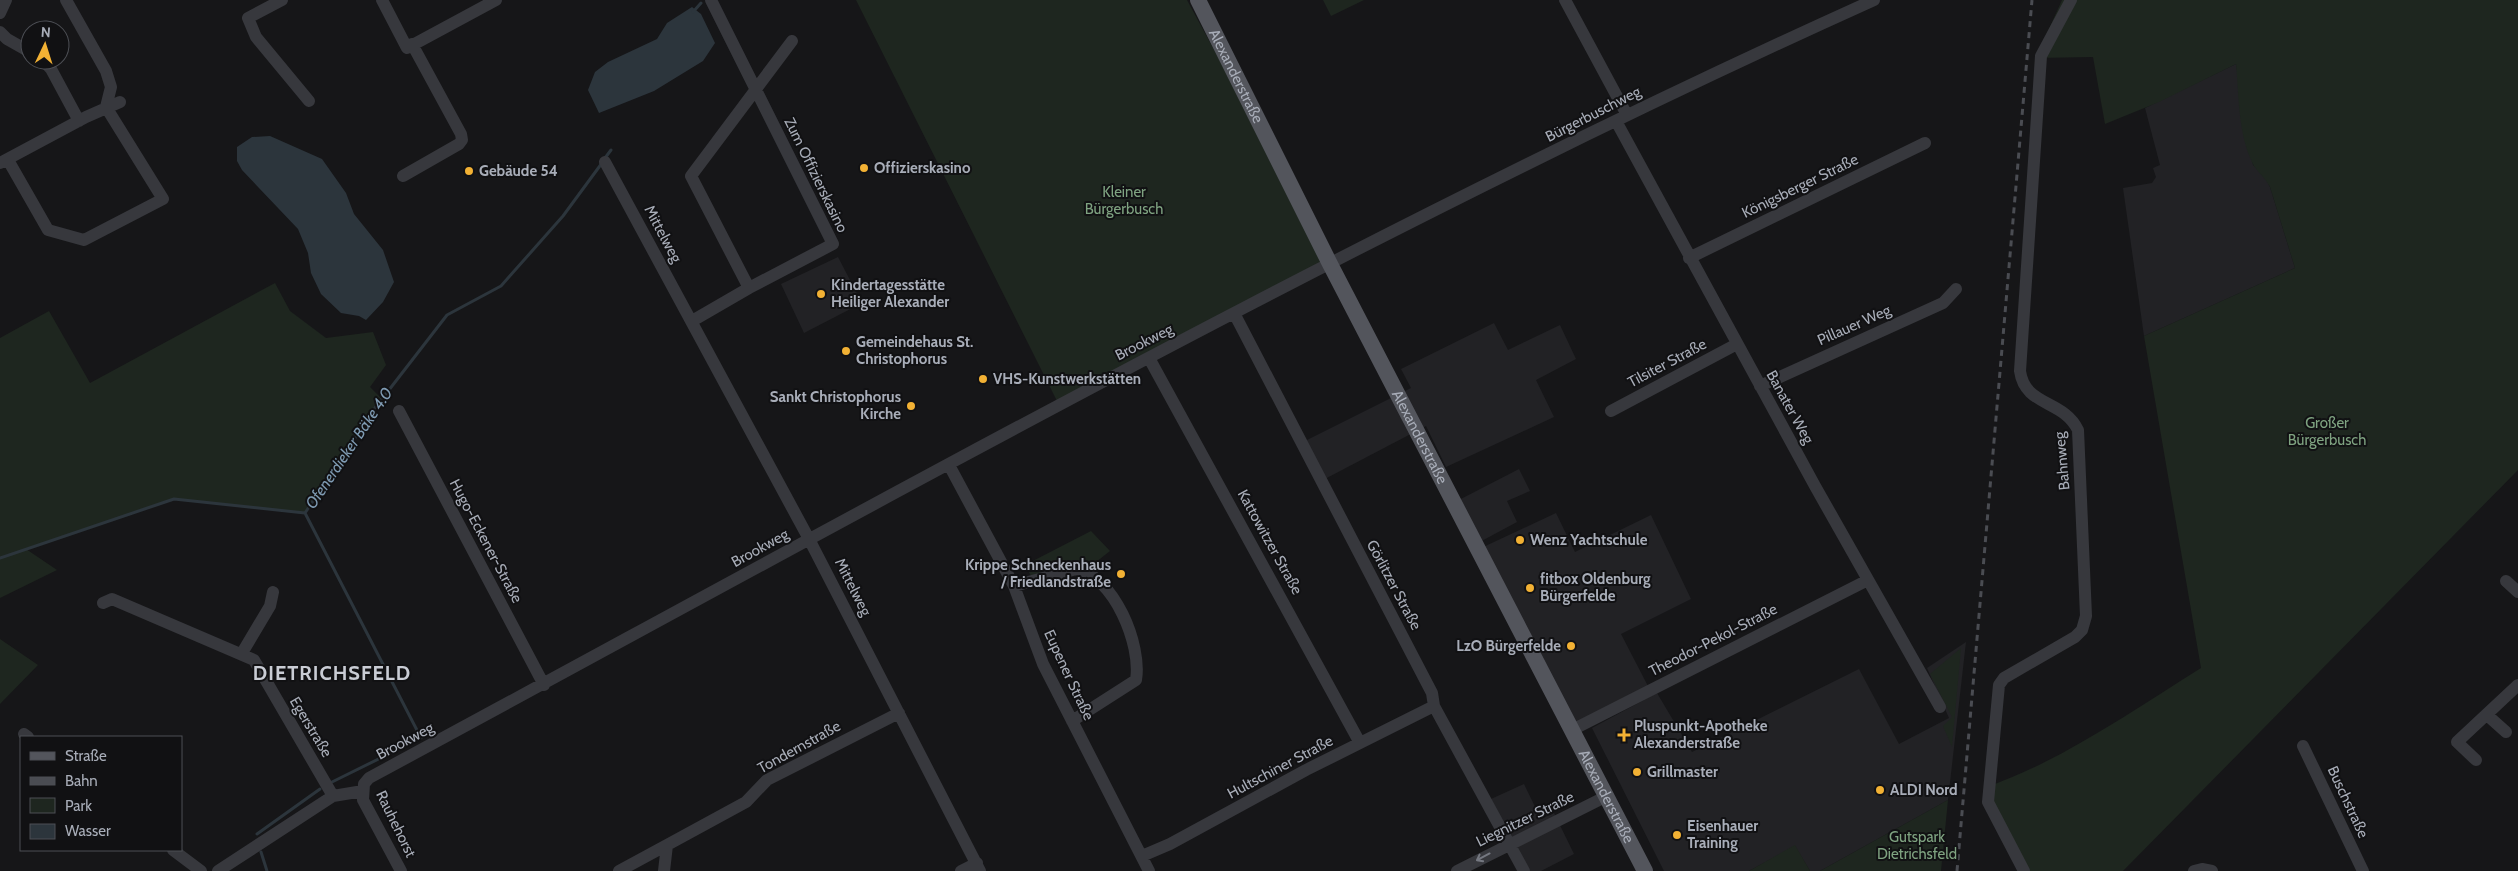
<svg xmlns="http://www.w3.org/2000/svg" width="2518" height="871" font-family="Cabin,sans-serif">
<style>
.built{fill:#222225}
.green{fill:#1e261f}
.water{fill:#2c353c}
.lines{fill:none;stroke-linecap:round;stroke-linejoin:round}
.stream{stroke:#2c353c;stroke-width:3}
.minor{stroke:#37383d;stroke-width:12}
.major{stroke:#53555c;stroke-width:16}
.rail{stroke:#4a4c52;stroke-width:3;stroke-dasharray:6 5;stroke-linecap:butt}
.oneway{stroke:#757881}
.poi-dot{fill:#f2b134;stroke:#111113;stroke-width:2}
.labels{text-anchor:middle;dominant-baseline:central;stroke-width:4;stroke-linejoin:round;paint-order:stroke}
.street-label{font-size:15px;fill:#a8adb8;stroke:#111113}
.poi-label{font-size:15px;font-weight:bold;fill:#a8adb8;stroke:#111113;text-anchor:start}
.park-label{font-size:15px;fill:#7fa381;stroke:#111113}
.water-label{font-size:16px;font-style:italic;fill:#7f9bb3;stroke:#111113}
.district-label{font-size:20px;font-weight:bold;letter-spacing:1px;fill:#c9ccd4;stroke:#111113}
</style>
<rect width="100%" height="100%" fill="#161618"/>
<!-- built -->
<path class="built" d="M 2236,64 L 2253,165 L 2264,175 L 2270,187 L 2295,268 L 2144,336 L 2123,188 L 2152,183 L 2156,177 L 2153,168 L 2160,165 L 2145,108 Z
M 838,257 L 862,303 L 804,333 L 781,284 Z
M 1494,323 L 1508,350 L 1560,325 L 1576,359 L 1536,380 L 1554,417 L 1446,467 L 1426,426 L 1321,481 L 1301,443 L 1411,388 L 1401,369 Z
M 1519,469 L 1530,491 L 1507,501 L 1517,522 L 1476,544 L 1455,502 Z
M 1556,513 L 1575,552 L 1651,515 L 1691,599 L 1621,634 L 1650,690 L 1572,730 L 1479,549 Z
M 1966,642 L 1948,800 L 1820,871 L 1810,871 L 1795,846 L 1749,871 L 1664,871 L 1592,728 L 1657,693 L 1692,752 L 1859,669 L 1899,744 L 1949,718 L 1927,668 Z
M 1524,784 L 1541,819 L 1554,813 L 1574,854 L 1541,871 L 1529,871 L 1491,799 Z"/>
<!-- green -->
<path class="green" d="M 856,0 L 1187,0 L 1330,264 L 1059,405 Z
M 1323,0 L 1364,0 L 1331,16 Z
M 2062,0 L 2518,0 L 2518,470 L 2123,871 L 2024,871 L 1988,802 L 1990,786 C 2066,758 2132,711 2201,668 L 2144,336 L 2295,268 L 2270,187 C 2265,177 2255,170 2252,162 C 2238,132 2239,97 2236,64 L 2159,102 L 2105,124 L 2093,57 L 2036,58 Z
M 275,283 L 290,311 L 326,338 L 373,332 L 386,365 L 370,387 L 382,399 L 305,513 L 174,499 L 26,549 L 57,570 L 0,598 L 0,338 L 49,311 L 90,383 Z
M 1091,531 L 1110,551 L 1091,566 L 1065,564 L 1031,576 L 1025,565 Z
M 0,639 L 38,665 L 0,704 Z
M 1961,648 L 1952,747 L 1943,726 L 1952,717 L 1930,674 Z
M 1948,800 L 1941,871 L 1820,871 Z
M 1795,845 L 1810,871 L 1749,871 Z"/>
<!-- water -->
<path class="water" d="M 692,7 L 701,14 L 715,43 L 703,61 L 654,91 L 599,113 L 588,90 L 595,72 L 608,62 L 657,39 L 667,23 Z
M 270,136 L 322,159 L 346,193 L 354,214 L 383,250 L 394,282 L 383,302 L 366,320 L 359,316 L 341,313 L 321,294 L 311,273 L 308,253 L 298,229 L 242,170 L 237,161 L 237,147 L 252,137 Z"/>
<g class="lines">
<!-- stream -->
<path class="stream" d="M 693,12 L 701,3
M 605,158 L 611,150
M 0,558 L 174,499 L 305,513
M 332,782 L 421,738 L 305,513 L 375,408 L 447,315 L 501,286 L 563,216 L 602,163
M 257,834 L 320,789
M 261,852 L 267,871"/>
<!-- minor -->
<path class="minor" d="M 282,0 L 248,18 L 256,37 L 309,101
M 382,0 L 407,48 L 496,0
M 1565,0 L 1627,115
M 0,13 L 6,0
M 0,32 L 7,39 L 30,52
M 43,60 L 51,69 L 79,121
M 1616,121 L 1815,486 L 1940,707
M 8,160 L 48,230 L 84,240 L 163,199 L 106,107 L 111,87 L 106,71 L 66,0
M 605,162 L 809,539 L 980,871
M 0,163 L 86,117 L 120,102
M 403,176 L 459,144 L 462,140 L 461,134 L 412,44
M 1689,258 L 1925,143
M 749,288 L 691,176 L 792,41
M 1234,313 L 1432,693 L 1434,706 L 1524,871
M 692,321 L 749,288 L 833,244 L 711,0
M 1149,358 L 1360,743
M 1760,386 L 1943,303 L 1956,289
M 399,411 L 544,685
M 1611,411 L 1737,344
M 949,465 L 1014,586 L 1043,664 L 1149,871
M 2506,581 L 2518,592
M 1014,586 L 1076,569 C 1114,576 1142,645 1136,680 L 1072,721
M 103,603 L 112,599 L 254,660 L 333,796
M 242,653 L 270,606 L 273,592
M 2487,715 L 2506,732
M 1572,730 L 1868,580
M 24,734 L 28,737
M 2303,746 L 2363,871
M 2476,760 L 2457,742 L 2518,685
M 173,850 L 201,871
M 1142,856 L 1170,844 L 1306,770 L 1434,706
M 218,871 L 333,796 L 363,791
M 401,871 L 363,800 L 364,784 L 369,778 C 866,510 1359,232 1874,0
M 619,871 L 667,845
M 664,871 L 667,845 L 746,802 L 767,780 L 899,713
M 961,871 L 977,863
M 1457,871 L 1607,796
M 2024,871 L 1988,802 L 1999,685 L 2004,678 L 2075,637 L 2082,630 L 2086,616 L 2078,430 C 2063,399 2025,407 2020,371 L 2041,56 L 2071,0
M 2194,871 L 2202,869 L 2212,871"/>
<!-- major -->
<path class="major" id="s1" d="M 1198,0 L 1330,264 L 1645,871"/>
<!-- rail -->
<path class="rail" d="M 1957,871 L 2032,0"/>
</g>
<!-- one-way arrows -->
<defs><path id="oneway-shaft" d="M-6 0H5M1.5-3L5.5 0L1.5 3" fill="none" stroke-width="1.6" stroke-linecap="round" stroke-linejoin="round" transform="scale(1.25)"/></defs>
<use class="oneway" href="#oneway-shaft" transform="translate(1483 857) rotate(152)"/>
<!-- markers -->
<g class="poi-dot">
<circle cx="864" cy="168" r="5"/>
<circle cx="469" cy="171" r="5"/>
<circle cx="821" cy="294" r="5"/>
<circle cx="846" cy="351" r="5"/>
<circle cx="983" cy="379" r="5"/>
<circle cx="911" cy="406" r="5"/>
<circle cx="1520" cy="540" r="5"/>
<circle cx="1121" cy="574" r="5"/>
<circle cx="1530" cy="588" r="5"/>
<circle cx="1571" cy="646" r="5"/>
<path d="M1621.5 727.5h5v5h5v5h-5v5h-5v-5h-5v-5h5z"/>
<circle cx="1637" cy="772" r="5"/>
<circle cx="1880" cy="790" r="5"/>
<circle cx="1677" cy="835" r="5"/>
</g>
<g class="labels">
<!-- street labels -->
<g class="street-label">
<text stroke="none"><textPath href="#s1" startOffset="85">Alexanderstraße</textPath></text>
<text transform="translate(1593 114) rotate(-27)">Bürgerbuschweg</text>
<text transform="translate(816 175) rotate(64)">Zum Offizierskasino</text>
<text transform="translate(1800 186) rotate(-26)">Königsberger Straße</text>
<text transform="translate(663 234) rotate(62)">Mittelweg</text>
<text transform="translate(1854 325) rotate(-24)">Pillauer Weg</text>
<text transform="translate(1144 342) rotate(-27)">Brookweg</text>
<text transform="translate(1667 363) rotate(-28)">Tilsiter Straße</text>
<text transform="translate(1790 407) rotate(61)">Banater Weg</text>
<text stroke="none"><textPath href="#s1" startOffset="490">Alexanderstraße</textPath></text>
<text transform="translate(2062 461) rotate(-95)">Bahnweg</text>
<text transform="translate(486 541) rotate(62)">Hugo-Eckener-Straße</text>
<text transform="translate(1270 542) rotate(61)">Kattowitzer Straße</text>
<text transform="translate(760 548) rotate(-29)">Brookweg</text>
<text transform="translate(1394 585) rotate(62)">Görlitzer Straße</text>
<text transform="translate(853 587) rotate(63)">Mittelweg</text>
<text transform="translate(1713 640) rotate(-27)">Theodor-Pekol-Straße</text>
<text transform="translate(1069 675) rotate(65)">Eupener Straße</text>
<text transform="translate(311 727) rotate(59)">Egerstraße</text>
<text transform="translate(405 741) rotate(-28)">Brookweg</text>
<text transform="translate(799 747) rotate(-29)">Tondernstraße</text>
<text transform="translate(1280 767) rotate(-28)">Hultschiner Straße</text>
<text stroke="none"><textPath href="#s1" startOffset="895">Alexanderstraße</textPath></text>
<text transform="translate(2348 802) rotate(65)">Buschstraße</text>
<text transform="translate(1525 819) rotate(-26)">Liegnitzer Straße</text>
<text transform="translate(396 824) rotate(64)">Rauhehorst</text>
</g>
<!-- poi labels -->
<g class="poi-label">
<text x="874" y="168">Offizierskasino</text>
<text x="479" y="171">Gebäude 54</text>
<text x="831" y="285">Kindertagesstätte<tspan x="831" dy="17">Heiliger Alexander</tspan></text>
<text x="856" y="342">Gemeindehaus St.<tspan x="856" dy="17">Christophorus</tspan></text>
<text x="993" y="379">VHS-Kunstwerkstätten</text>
<text x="901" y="397" text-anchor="end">Sankt Christophorus<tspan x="901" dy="17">Kirche</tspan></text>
<text x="1530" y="540">Wenz Yachtschule</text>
<text x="1111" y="565" text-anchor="end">Krippe Schneckenhaus<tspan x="1111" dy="17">/ Friedlandstraße</tspan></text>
<text x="1540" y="579">fitbox Oldenburg<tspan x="1540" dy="17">Bürgerfelde</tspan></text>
<text x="1561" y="646" text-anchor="end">LzO Bürgerfelde</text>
<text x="1634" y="726">Pluspunkt-Apotheke<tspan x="1634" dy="17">Alexanderstraße</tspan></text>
<text x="1647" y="772">Grillmaster</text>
<text x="1890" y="790">ALDI Nord</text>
<text x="1687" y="826">Eisenhauer<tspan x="1687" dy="17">Training</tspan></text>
</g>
<!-- park labels -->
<g class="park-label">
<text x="1124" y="192">Kleiner<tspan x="1124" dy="17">Bürgerbusch</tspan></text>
<text x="2327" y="423">Großer<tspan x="2327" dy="17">Bürgerbusch</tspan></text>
<text x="1917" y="837">Gutspark<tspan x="1917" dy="17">Dietrichsfeld</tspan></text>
</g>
<!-- water labels -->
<g class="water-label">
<text transform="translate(349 448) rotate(-56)">Ofenerdieker Bäke 4.0</text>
</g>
<!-- district labels -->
<g class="district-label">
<text x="332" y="673">DIETRICHSFELD</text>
</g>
</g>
<!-- legend -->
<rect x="20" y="736" width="162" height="115" fill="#111113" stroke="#4d4f55"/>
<rect x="30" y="752" width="25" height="8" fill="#53555c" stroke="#4d4f55"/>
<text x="65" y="761" font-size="15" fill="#a8adb8">Straße</text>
<rect x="30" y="777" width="25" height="8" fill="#4a4c52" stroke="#4d4f55"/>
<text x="65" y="786" font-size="15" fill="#a8adb8">Bahn</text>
<rect x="30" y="798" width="25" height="15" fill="#1e261f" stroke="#4d4f55"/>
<text x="65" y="811" font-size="15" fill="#a8adb8">Park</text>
<rect x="30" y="824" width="25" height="15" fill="#2c353c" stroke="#4d4f55"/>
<text x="65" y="836" font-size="15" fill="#a8adb8">Wasser</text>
<!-- north arrow -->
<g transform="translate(45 45) rotate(4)"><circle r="24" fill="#111113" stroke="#4d4f55"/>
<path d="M0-4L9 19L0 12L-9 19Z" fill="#f2b134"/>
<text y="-8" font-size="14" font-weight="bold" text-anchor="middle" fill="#a8adb8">N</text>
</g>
</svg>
